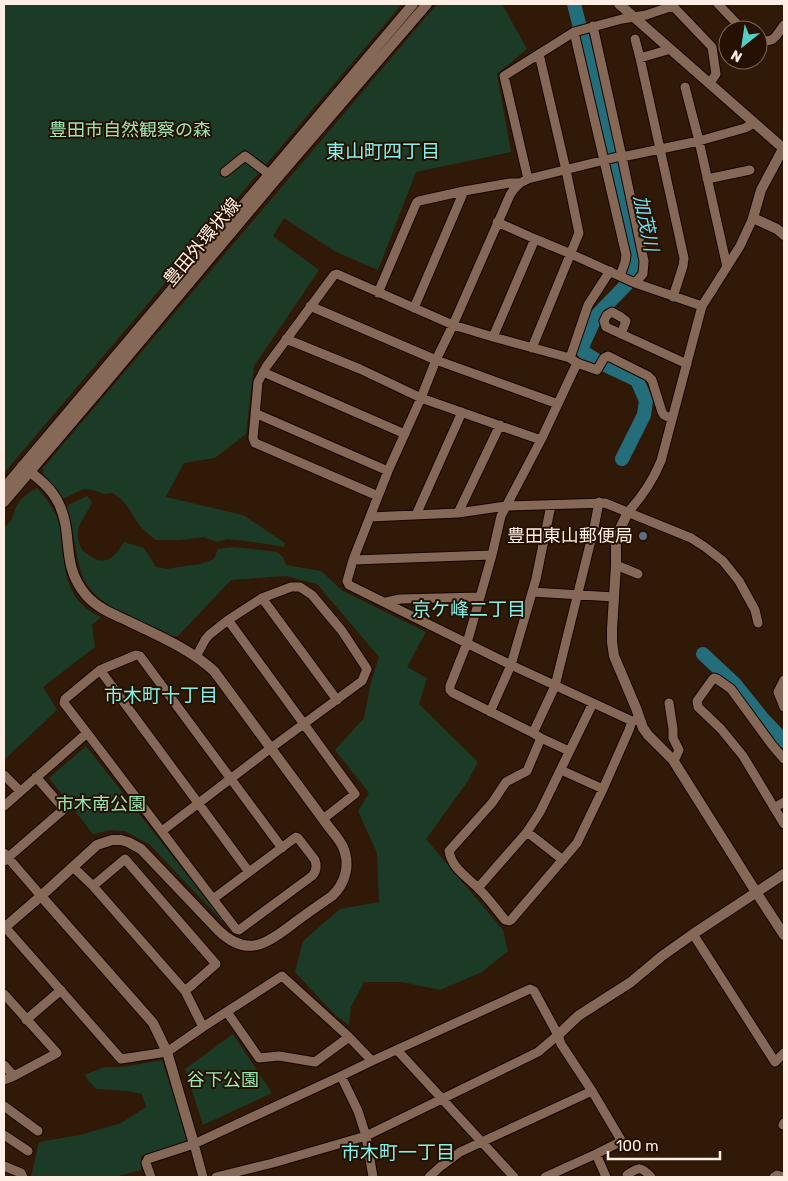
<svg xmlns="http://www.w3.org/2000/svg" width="788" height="1181" font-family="Rubik,'Noto Sans JP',sans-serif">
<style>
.green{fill:#1b3b26}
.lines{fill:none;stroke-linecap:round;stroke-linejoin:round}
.river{stroke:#246e7b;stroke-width:14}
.minor-casing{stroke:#170400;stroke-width:11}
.tertiary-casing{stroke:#170400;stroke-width:12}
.minor{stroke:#856855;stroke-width:9}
.tertiary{stroke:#856855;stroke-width:10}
.service-dot{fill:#5c6f8a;stroke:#261001;stroke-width:2}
.labels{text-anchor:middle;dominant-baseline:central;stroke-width:4;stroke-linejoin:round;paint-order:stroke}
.park-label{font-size:18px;fill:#9ae5b2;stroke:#261001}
.street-label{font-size:18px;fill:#ffeee3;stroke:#261001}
.poi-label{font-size:18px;fill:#ffeee3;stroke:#261001;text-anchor:end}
.neighbourhood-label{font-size:19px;fill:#85f0e8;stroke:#261001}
.water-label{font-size:19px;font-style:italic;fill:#6fdcf1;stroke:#261001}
</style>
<rect width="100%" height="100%" fill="#301907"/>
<!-- green -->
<path class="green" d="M 4,4 L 402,4 L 4,473 Z
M 437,4 L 502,4 L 527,49 L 497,74 L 511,152 L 416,172 L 378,270 L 336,252 L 284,218 L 273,236 L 319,270 L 254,366 L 246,434 L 215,458 L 184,463 L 166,497 L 243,515 L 285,543 L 284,547 L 260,543 L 228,539 L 217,542 L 203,537 L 180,540 L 156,540 L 149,535 L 139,525 L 130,510 L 122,500 L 113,493 L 103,494 L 94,490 L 83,489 L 65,498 L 60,497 L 44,480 L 43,468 Z
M 37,488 C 47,499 55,510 59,524 C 61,530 61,537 62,543 C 65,575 68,603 101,617 L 92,625 L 95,647 L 43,687 L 57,710 L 5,759 L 4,758 L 4,527 C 14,521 12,515 16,507 C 20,499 29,492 37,488 Z
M 87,496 L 92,502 C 88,513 78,522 78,535 C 77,539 80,546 82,550 C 102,567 111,563 124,542 L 144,548 L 156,567 L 167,569 L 178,567 L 200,564 L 214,559 L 218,549 L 234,547 L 277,552 L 283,557 L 286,565 L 321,571 L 343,591 L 426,632 L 407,667 L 427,678 L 419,704 L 478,762 L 468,781 L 426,839 L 503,930 L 508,951 L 482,972 L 440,990 L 402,982 L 364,982 L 351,1007 L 349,1025 L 334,1014 L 295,972 L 303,941 L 340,909 L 379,902 L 377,853 L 358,811 L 369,793 L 335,750 L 364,718 L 371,682 L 379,657 L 317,584 L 286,576 L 231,580 L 178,636 L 169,636 C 143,624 92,605 82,575 C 75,553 74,529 66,507 L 72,503 Z
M 86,746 L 228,927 L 150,845 L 125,831 L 111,830 L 93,834 L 49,778 Z
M 233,1034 L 272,1093 L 203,1125 L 185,1069 Z
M 162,1060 L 178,1110 L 187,1143 L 141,1156 L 141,1170 L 114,1177 L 31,1177 L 39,1142 L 80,1135 L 121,1123 L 146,1107 L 142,1094 L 127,1091 L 96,1089 L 84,1075 L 105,1067 L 123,1067 Z"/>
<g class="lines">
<!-- river -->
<path class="river" d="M 574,4 L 612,153 L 636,266 L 631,279 L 626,285 L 596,316 L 581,349 C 590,360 623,373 637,380 L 646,401 L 644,415 L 622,459
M 703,654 L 735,684 L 763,719 L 784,741"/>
<defs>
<path id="minor" d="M 671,4 L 712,47 L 716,74 L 710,83
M 718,4 L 743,30
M 593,26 L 622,157 L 644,261 L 643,274 L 635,283
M 574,32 L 626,255 L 625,262 L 620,276
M 635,39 L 640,58 L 684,258 L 683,266 L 673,297
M 758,41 C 776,42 774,38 784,25
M 640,58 L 664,51 L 670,49
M 685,87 L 699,141 L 727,267
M 225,172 L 245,156 L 269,174
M 528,179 L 504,76 L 574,32 L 622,19 L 646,15 L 673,6
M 707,179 L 750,170
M 520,183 L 514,189 L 510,195 L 453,325 L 436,360 L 421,398 L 388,471 L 353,560 L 347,581 L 349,585 L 511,665 L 632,721 L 638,720
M 497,222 L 535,239 L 571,254 L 635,283 L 702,306
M 378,293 L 415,206 L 417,202 L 419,201 L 464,191 L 510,183 L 520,183 L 528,179 L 617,157 L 622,157 L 699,141 L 745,128 L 754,123
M 310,306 L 436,360 L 558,404
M 414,308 L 464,191
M 621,334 L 626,321 L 621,317 L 612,312 L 607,315 L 604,321 L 606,327 L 687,364
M 493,337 L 535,239
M 286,339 L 360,369 L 421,398 L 541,440
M 532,348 L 579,233 L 566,170 L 539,54
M 570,358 L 588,305 L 610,271
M 577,363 L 597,370 L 604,358 L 608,356 L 648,376 L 652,380 L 662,412 L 664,415 L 672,419
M 263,372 L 405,434
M 255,413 L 388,471
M 378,496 L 255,443 L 253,438 L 258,382 L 266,367 L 334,275 L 337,274 L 453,325 L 493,337 L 570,358 L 577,363 L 541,440 L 501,516 L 492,555 L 467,643 L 450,686 L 450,690 L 453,693 L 533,733 L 541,738 L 527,771 L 506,782 L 492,803 L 449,851 C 452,869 468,877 480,890 C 489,899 497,910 505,920 L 509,921 L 511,920 L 577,843 L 603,789 L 629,730 L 632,721
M 628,512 C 642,497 653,480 661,461 L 702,306 L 711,292 L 740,246 L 753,218
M 458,513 L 500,425
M 416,515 L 462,412
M 370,517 L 458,513 L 506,506 L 605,503 L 691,538 L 705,547 L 723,561 L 739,581 L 755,610 L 758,623
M 353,560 L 492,555
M 616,565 L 638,574
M 532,592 L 614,597
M 262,598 L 337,700
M 386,602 L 400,599 L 480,597
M 228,620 L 355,794 L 323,819
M 100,670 L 249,872
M 784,680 L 778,692 L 784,707
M 669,703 L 673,729 L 673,738 L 679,750 L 675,759 L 673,760
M 490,712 L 511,665 L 536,579 L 551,505
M 533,733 L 555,686 L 594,528 L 599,502
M 541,738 L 569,751
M 784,759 L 772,745 L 731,689 L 717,679 L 714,678 L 712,680 L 697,701 L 698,707 L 721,729 L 743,756 L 784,824
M 561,770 L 603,789
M 4,775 L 20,791
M 4,806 L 87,733
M 774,808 L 784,802
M 162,831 L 271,748 L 362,681 L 367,669 L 342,631 L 312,595 L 300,587 L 291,587 L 262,598 L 228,620 L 209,635 L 205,640 L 196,657
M 527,832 L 563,860
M 4,853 L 41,896
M 4,861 L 64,809 L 36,777
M 73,867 L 93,886 L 185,991 L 203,1027
M 93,886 L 125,859 L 216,964 L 185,991
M 478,888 L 527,832 L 540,812 L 593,703
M 213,899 L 296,837 L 298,838 L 315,860 C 317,866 317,871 312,876 L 239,930 L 236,929 C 178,854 122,778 64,703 L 65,699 L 100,670 L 136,655 L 140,656 L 282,848
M 5,927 L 121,1059 L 167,1052 L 203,1027 L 282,976 L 349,1037 L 372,1061
M 693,934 L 775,1062 L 784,1053
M 4,994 L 57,1053 L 14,1076 L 4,1080
M 227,1012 L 259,1058 L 279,1056 L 315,1062 L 349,1037
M 26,1020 L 61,990
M 397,1050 L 514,1177
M 4,1065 L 14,1076
M 341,1076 L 358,1111 L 366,1136 L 373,1177
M 4,1106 L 38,1131
M 783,1125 L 784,1123
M 4,1135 L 28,1151
M 194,1144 L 203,1177
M 596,1154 L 606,1177
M 4,1166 L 21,1173 L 23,1177
M 627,1175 C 639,1167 641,1166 651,1177
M 151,1177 L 146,1163 L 148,1159 L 194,1144 L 341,1076 L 372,1061 L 530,989 L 534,991 L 558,1035 L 561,1044 L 592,1091 L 621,1140 L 618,1143 L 596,1154 L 545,1177
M 216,1177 L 273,1163 L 366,1136 L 538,1052 L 558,1035
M 429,1177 L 440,1167 L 460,1152 L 592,1091
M 774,1177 L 777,1175 L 784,1177"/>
<path id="tertiary" d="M 619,4 L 784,149
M 784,147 L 761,190 L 753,218 L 777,229 L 784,235
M 4,488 L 413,4
M 4,502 L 102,387 L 273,183 L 427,4
M 628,512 L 619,531 L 616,540 L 616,565 L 612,629 L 612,642 L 614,656 L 636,708 L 643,728 L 648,735 L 673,760 L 756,892 L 784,935
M 41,896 L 153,1023 L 167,1052 L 194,1144
M 4,928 L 41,896 L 97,845 L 112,840 L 121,840 L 128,842 L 141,849 L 219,931 C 248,958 266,944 294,923 C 306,914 319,905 332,896 C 346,883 351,863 342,845 C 337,836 329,828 323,819 L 214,671 C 189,648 158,636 128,621 C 113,614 97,608 86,595 C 60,564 74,536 59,504 C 51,487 37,477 22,466
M 558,1035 L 578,1016 L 631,982 L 662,956 L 693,934 L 784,874"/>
</defs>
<!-- minor casing -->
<use href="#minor" class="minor-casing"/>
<!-- tertiary casing -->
<use href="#tertiary" class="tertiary-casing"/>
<!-- minor -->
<use href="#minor" class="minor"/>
<!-- tertiary -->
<use href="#tertiary" class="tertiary"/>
</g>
<!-- markers -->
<circle class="service-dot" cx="643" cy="536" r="5"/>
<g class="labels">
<!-- park labels -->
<g class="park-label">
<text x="130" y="130">豊田市自然観察の森</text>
<text x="101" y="804">市木南公園</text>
<text x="223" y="1080">谷下公園</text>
</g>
<!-- street labels -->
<g class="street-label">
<text transform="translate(202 242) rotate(-50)">豊田外環状線</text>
</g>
<!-- poi labels -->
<g class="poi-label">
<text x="633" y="536">豊田東山郵便局</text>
</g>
<!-- neighbourhood labels -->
<g class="neighbourhood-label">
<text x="383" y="151">東山町四丁目</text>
<text x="469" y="609">京ケ峰二丁目</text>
<text x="161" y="695">市木町十丁目</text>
<text x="398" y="1152">市木町一丁目</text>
</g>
<!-- water labels -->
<g class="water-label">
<text transform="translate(646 223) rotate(78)">加茂川</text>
</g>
</g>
<!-- border -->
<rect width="788" height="1181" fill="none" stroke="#ffeee3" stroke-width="10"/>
<!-- north arrow -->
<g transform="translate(743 45) rotate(210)"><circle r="24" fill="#261001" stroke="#7d695b"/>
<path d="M0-4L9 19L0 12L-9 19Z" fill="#55cec6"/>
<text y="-8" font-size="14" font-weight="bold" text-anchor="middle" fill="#ffeee3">N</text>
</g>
<!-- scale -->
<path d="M608 1151v8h112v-8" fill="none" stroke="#ffeee3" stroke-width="2.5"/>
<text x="616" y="1151" font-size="15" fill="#ffeee3" stroke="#261001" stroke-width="4" paint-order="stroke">100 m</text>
</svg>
